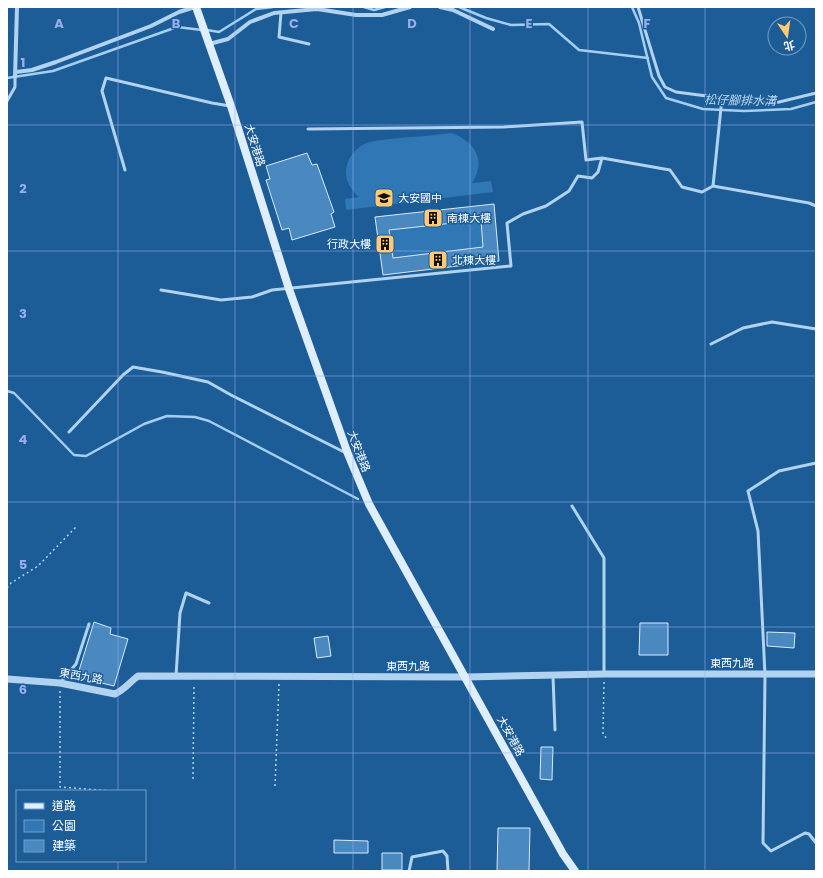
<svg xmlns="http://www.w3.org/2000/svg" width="823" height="878" font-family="Poppins,'Noto Sans TC',sans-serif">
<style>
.green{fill:#3077b5}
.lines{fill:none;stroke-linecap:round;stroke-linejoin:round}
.stream{stroke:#a5cff2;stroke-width:2.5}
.building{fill:#4a88c0;stroke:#d8ebfb;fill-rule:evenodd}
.path{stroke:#b1d3f0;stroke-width:1.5;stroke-dasharray:2 3;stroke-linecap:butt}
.service{stroke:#b1d3f0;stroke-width:3}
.minor{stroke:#b1d3f0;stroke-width:4}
.tertiary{stroke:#b1d3f0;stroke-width:7}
.secondary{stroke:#dfeefb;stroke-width:8}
.grid{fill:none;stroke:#99afed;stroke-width:1;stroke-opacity:0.55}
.labels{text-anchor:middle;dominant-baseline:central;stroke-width:3;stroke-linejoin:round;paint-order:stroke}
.street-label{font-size:11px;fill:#fff;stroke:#1c5d98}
.poi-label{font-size:11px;fill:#fff;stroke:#1c5d98;text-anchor:start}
.water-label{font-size:12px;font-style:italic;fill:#bedcf6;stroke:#1c5d98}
.grid-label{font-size:13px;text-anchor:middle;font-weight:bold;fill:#99afed;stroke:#1c5d98;stroke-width:3;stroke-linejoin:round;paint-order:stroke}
</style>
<rect width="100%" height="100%" fill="#1c5d98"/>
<!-- green -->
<path class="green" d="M 451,133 C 475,141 487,161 472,183 L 491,181 L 493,192 L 346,210 L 345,199 L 359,197 C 350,189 343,178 347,165 C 349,158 354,150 361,146 C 372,139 387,140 399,138 C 417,137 434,135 451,133 Z
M 478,221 L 481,221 L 483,247 L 393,258 L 389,230 Z"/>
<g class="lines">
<!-- stream -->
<path class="stream" d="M 364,7 L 374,10 L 385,7
M 459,7 L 486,18 L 511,25 L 549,24 L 579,50 L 648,58
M 632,7 L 639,23 L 652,77 L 666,98 L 703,109 L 744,111 L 791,109 L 816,102
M 207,30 L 219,32 L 256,9 L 273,7
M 7,78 L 53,71 L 177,27 L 202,30
M 7,391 L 14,393 L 74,455 L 86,456 L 144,424 L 167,416 L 195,417 L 209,421 L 358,499"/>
</g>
<!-- building -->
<path class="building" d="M 307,153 L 312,165 L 317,164 L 334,212 L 331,214 L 335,227 L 292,240 L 289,228 L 282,230 L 266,180 L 270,179 L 266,166 Z
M 494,204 L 499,261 L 383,275 L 375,217 ZM 481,220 L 483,247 L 393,258 L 389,230 Z
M 94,622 L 111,628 L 110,634 L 128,639 L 114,686 L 77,677 Z
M 640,623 L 668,623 L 668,655 L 639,655 Z
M 767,632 L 795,633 L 794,648 L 767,646 Z
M 328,636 L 331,656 L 317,658 L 314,638 Z
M 541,747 L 553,747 L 552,780 L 540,779 Z
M 498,828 L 530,828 L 529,871 L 497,871 Z
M 334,840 L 368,841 L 368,853 L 334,853 Z
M 382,853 L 402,853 L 402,870 L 382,870 Z"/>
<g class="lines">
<!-- path -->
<path class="path" d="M 7,588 L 11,583 L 38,566 L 76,527
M 604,682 L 603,734 L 608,740
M 60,691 L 60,787 L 112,791
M 193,779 L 194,684
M 275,786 L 279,684"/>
<!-- service -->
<path class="service" d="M 638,7 L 659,76 L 665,87 L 676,92 L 722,98 L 713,186
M 281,13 L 279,37 L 309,44
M 722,98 L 771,104 L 816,93
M 7,101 L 15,87 L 15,77
M 308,129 L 504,127 L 582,122 L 586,160 L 602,158
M 125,170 L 102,91 L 106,78 L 212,103 L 230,106
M 161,290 L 221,300 L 252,297 L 272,290 L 511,266 L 507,223 L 523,214 L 546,206 L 569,191 L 578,176 L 592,178 L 598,172 L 602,158 L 670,170 L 682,187 L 702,192 L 713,186 L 809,203 L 816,206
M 711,344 L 743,328 L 772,322 L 816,329
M 69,432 L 123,375 L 133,367 L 162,372 L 208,382 L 231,395 L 346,453
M 816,463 L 779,471 L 748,491 L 758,531 L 765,675 L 763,843 L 771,851 L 805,833 L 809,834 L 816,843
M 572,506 L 604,558 L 604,674
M 176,676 L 180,613 L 186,593 L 209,603
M 553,676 L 555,730
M 60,683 L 76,664 L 89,624
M 409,871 L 412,857 L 443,851 L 447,856 L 448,871"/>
<!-- minor -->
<path class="minor" d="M 440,7 L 453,10 L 493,29
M 209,44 L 228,39 L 250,22 L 274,13 L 317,9 L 356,15 L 382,15 L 410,7
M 16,72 L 32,70 L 56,62 L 151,26 L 179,12 L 195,7
M 15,77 L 17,7"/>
<!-- tertiary -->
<path class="tertiary" d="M 7,679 L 60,683 L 115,694 C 124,690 130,682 138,676 L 466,677 L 604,674 L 816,674"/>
<!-- secondary -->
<path class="secondary" d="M 196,7 L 231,106 L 289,289 L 348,454 L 369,504 L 563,854 L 575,871"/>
</g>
<!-- grid -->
<path class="grid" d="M 118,7 L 118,791M 235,7 L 235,871M 353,7 L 353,871M 470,7 L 470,871M 588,7 L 588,871M 705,7 L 705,871M 7,125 L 816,125M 7,251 L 816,251M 7,376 L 816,376M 7,502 L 816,502M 7,627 L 816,627M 7,753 L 816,753M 118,861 L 118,871"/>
<!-- icons -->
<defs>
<symbol id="school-square" viewBox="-11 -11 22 22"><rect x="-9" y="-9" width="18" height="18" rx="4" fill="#ffca70" stroke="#1c5d98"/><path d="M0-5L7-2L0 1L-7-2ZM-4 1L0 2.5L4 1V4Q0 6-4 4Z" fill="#111"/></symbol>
<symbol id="building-square" viewBox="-11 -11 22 22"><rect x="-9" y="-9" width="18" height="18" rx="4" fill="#ffca70" stroke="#1c5d98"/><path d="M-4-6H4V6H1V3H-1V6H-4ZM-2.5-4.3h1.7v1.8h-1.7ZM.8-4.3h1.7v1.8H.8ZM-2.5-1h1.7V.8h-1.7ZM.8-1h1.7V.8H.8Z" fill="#111"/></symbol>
</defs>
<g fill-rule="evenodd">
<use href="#school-square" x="373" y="187" width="22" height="22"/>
<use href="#building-square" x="422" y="207" width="22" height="22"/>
<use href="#building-square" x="374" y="233" width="22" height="22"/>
<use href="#building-square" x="427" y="249" width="22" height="22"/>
</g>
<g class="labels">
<!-- street labels -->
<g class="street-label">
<text transform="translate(255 145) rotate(73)">大安港路</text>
<text transform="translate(359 451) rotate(69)">大安港路</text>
<text x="732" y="663">東西九路</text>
<text x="408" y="666">東西九路</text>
<text transform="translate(81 676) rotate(10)">東西九路</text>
<text transform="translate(511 736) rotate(61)">大安港路</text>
</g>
<!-- poi labels -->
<g class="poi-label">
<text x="398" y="198">大安國中</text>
<text x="447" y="218">南棟大樓</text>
<text x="371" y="244" text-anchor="end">行政大樓</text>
<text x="452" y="260">北棟大樓</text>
</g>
<!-- water labels -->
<g class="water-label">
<text transform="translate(740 100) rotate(1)">松仔腳排水溝</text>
</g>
</g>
<g class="grid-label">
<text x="59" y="28">A</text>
<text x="176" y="28">B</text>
<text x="294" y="28">C</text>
<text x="412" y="28">D</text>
<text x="529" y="28">E</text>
<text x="647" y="28">F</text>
<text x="23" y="67">1</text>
<text x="23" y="193">2</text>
<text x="23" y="318">3</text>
<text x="23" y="444">4</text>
<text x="23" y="569">5</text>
<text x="23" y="694">6</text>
</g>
<!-- border -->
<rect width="823" height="878" fill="none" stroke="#ffffff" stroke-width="16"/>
<!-- legend -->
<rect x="16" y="790" width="130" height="72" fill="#1c5d98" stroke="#779ec1"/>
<rect x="24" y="803" width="20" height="6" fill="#dfeefb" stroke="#779ec1"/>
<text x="52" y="810" font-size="12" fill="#ffffff">道路</text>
<rect x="24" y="820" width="20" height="12" fill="#3077b5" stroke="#779ec1"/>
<text x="52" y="830" font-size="12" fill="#ffffff">公園</text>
<rect x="24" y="840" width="20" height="12" fill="#4a88c0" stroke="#779ec1"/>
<text x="52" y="850" font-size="12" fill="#ffffff">建築</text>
<!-- north arrow -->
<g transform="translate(787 36) rotate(167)"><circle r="19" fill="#1c5d98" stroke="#779ec1"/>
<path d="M0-3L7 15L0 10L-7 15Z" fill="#ffca70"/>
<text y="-6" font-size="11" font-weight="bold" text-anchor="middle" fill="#ffffff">北</text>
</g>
</svg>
